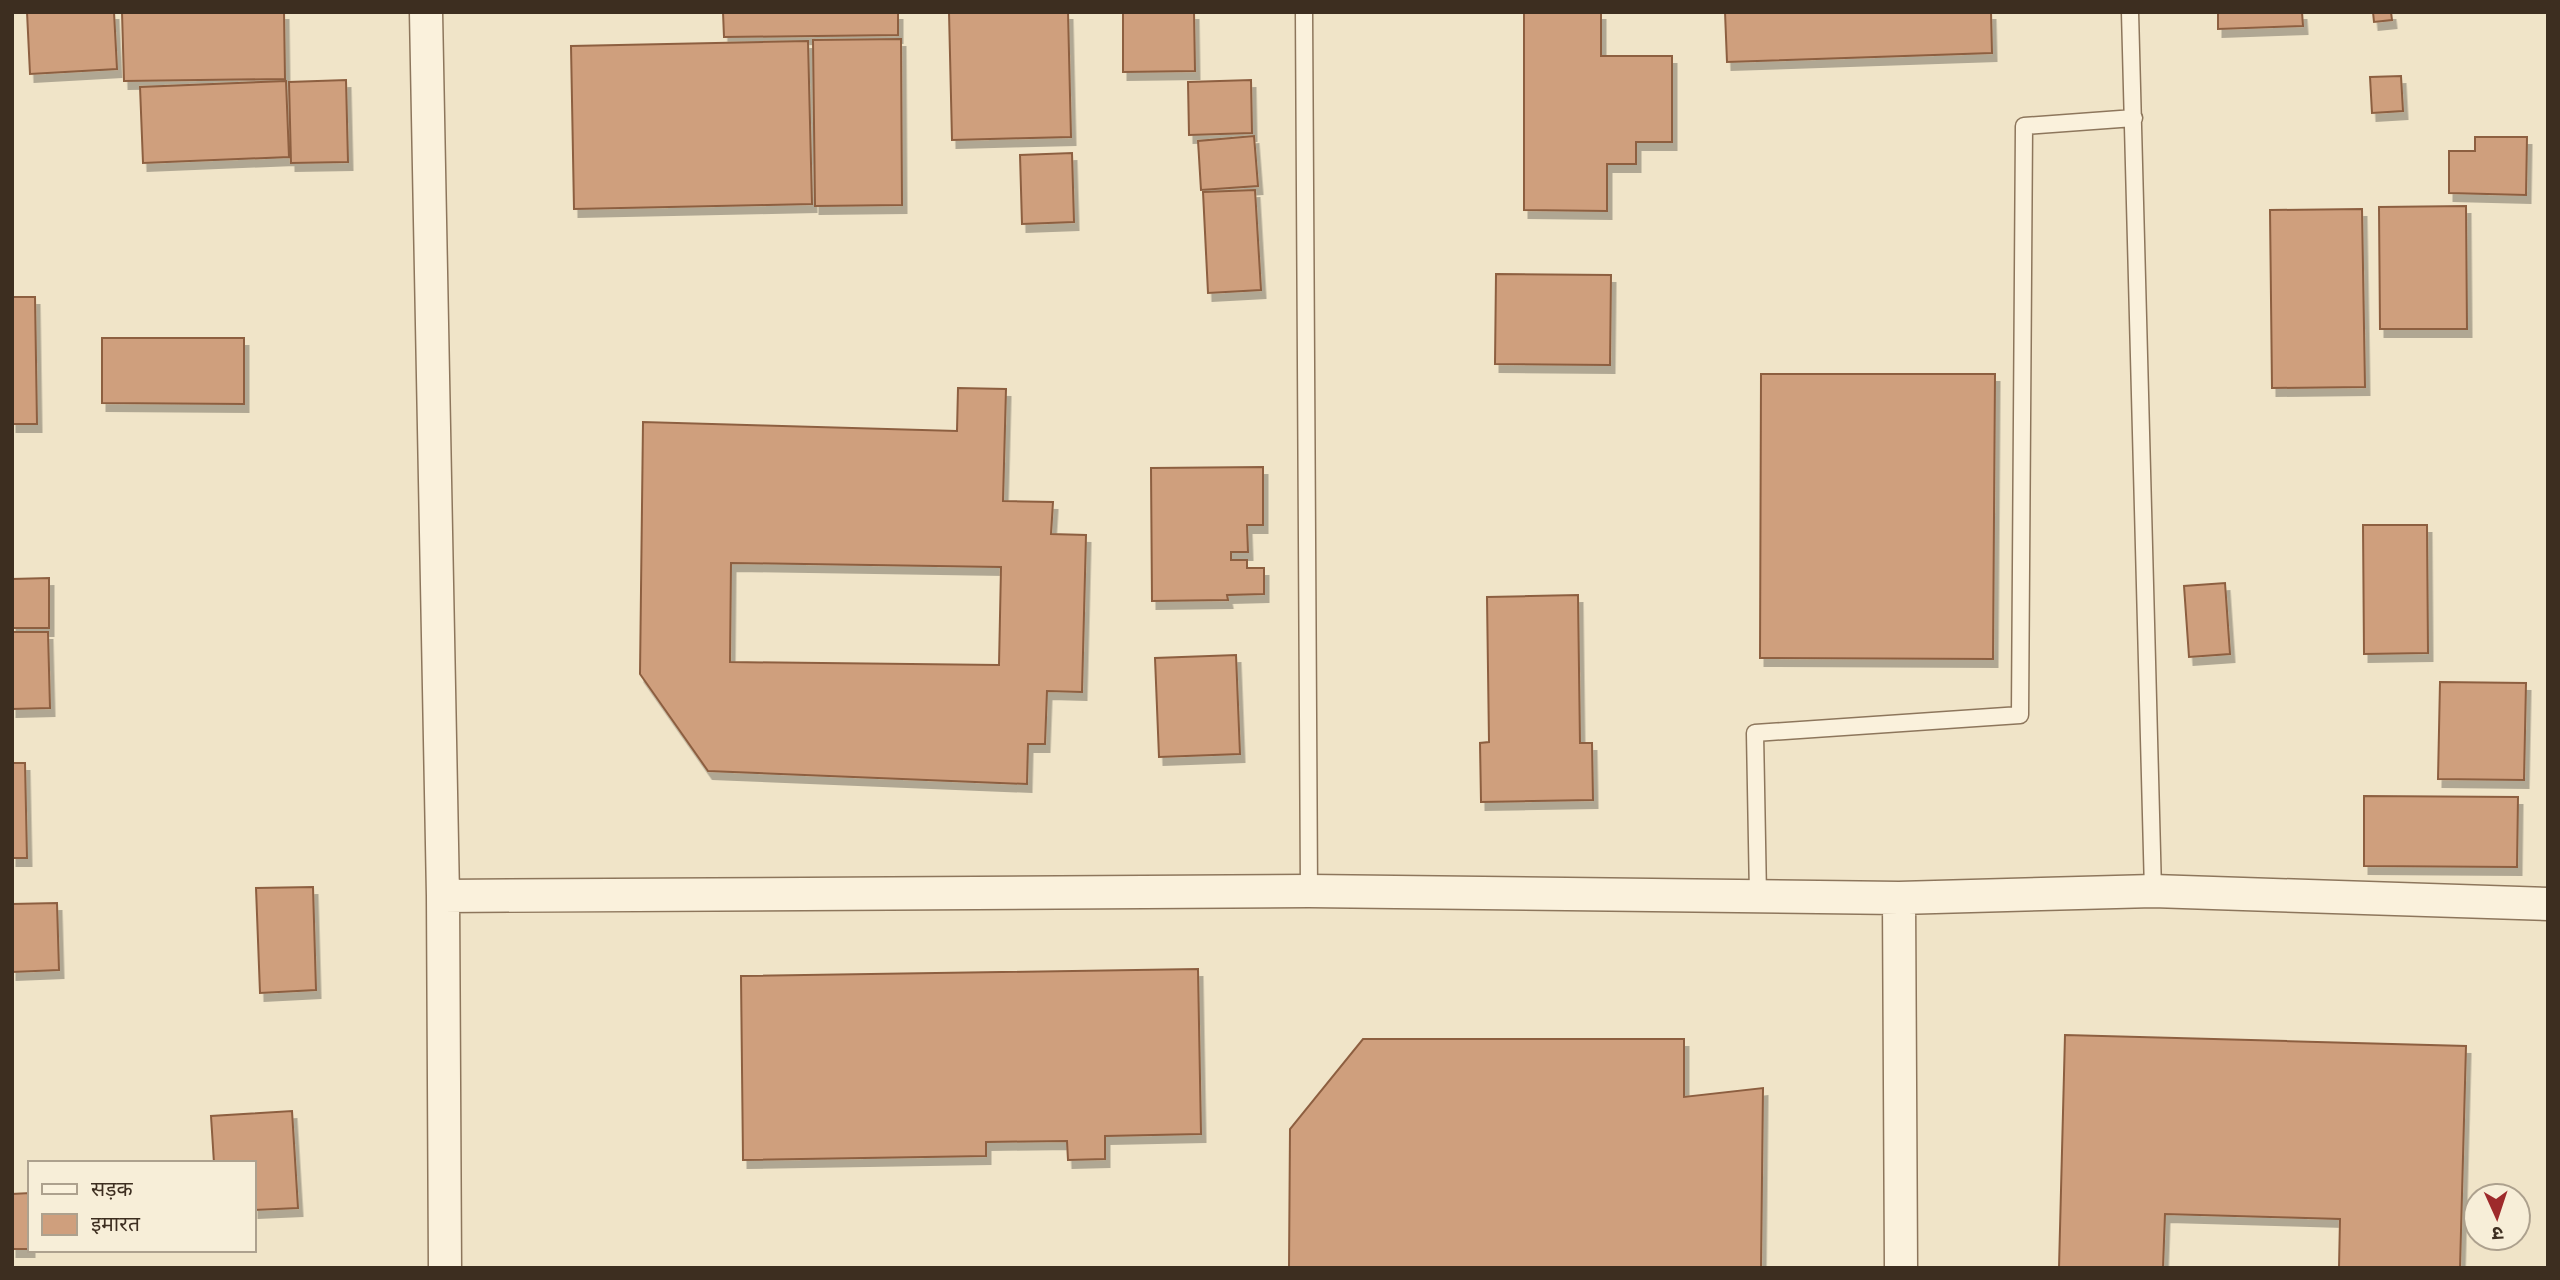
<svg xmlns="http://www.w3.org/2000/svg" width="2560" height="1280" font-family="'IBM Plex Serif','Noto Sans Devanagari',serif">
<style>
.building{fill:#cf9f7d;stroke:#8d5f41;stroke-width:2;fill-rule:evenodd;filter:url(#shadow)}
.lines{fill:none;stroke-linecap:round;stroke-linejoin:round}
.service-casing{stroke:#8d765c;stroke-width:19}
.minor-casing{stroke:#8d765c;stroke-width:35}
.service{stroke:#faf1dc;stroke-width:16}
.minor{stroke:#faf1dc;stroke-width:32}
</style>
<defs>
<filter id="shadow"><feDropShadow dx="4.5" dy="8" stdDeviation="0" flood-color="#0004"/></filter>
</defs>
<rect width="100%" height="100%" fill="#f0e4c8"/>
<!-- building -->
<path class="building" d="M 27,12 L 114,12 L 117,69 L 30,74 Z
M 122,12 L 284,12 L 285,79 L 124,81 Z
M 723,12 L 898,12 L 898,35 L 724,37 Z
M 949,12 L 1068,12 L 1071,137 L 952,140 Z
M 1123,12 L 1194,12 L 1195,71 L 1123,72 Z
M 1524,12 L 1601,12 L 1601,56 L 1672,56 L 1672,142 L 1636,142 L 1636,164 L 1607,164 L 1607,211 L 1524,210 Z
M 1725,12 L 1991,12 L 1992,53 L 1727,62 Z
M 2218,12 L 2302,12 L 2303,26 L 2218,29 Z
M 2373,12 L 2391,12 L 2392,20 L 2374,22 Z
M 901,39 L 902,205 L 815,206 L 813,40 Z
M 808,41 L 812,204 L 574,209 L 571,46 Z
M 2401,76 L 2403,111 L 2372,113 L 2370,77 Z
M 346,80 L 348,162 L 291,163 L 289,82 Z
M 1251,80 L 1252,133 L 1189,135 L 1188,82 Z
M 286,81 L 289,157 L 143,163 L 140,87 Z
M 1254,136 L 1258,186 L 1201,190 L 1198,141 Z
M 2475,137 L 2527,137 L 2526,195 L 2449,193 L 2449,151 L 2475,151 Z
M 1072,153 L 1074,222 L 1022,224 L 1020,155 Z
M 1255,190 L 1261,290 L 1208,293 L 1203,192 Z
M 2466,206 L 2467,329 L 2380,329 L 2379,207 Z
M 2362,209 L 2365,387 L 2272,388 L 2270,210 Z
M 1496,274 L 1611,275 L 1610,365 L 1495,364 Z
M 12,297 L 35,297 L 37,424 L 12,424 Z
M 102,338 L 244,338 L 244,404 L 102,403 Z
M 1761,374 L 1995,374 L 1993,659 L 1760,658 Z
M 958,388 L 1006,389 L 1003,501 L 1053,502 L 1051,534 L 1086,535 L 1082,692 L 1047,691 L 1045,744 L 1028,744 L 1027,784 L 708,771 L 640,674 L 643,422 L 957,431 ZM 731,563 L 1001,567 L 999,665 L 730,662 Z
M 1263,467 L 1263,525 L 1247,525 L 1248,552 L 1231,552 L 1231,560 L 1247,560 L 1247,568 L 1264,568 L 1264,594 L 1227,595 L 1228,600 L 1152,601 L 1151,468 Z
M 2363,525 L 2427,525 L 2428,653 L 2364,654 Z
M 49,578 L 49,628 L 12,628 L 12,579 Z
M 2225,583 L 2230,654 L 2189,657 L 2184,586 Z
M 1578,595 L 1580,743 L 1592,743 L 1593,800 L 1481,802 L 1480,743 L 1489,742 L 1487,597 Z
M 12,632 L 48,632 L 50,708 L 12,709 Z
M 1236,655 L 1240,754 L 1159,757 L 1155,658 Z
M 2440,682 L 2526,683 L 2524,780 L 2438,779 Z
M 12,763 L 25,763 L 27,858 L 12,858 Z
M 2364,796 L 2518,797 L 2517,867 L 2364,866 Z
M 313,887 L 316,990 L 260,993 L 256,888 Z
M 57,903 L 59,970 L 12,972 L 12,904 Z
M 1198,969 L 1201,1134 L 1105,1136 L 1105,1159 L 1068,1160 L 1067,1141 L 986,1142 L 986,1156 L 743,1160 L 741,976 Z
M 2065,1035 L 2466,1046 L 2460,1268 L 2339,1268 L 2340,1219 L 2165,1214 L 2163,1268 L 2059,1268 Z
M 1363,1039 L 1684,1039 L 1684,1097 L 1763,1088 L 1761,1268 L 1289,1268 L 1290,1129 Z
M 292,1111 L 298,1208 L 254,1210 L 254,1163 L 214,1163 L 211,1116 Z
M 30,1193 L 30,1249 L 12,1249 L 12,1194 Z"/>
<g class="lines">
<defs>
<path id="service" d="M 1304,12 L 1309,891
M 2130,12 L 2153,891
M 1758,896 L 1755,733 L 2020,715 L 2024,126 L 2134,118"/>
<path id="minor" d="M 426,12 L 443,896 L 445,1268
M 443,896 L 1309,891 L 1899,898 L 2153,891 L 2548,904
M 1899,898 L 1901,1268"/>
</defs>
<!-- service casing -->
<use href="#service" class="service-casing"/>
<!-- minor casing -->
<use href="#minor" class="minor-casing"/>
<!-- service -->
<use href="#service" class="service"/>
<!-- minor -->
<use href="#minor" class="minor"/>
</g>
<!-- border -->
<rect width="2560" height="1280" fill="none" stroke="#3d2e20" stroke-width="28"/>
<!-- legend -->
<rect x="28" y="1161" width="228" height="91" fill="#f7eed8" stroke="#ada18e" stroke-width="2"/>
<rect x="42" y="1184" width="35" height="10" fill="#faf1dc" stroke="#ada18e" stroke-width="2"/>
<text x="91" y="1196" font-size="21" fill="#3d2e20">सड़क</text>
<rect x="42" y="1214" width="35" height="21" fill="#cf9f7d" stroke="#ada18e" stroke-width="2"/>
<text x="91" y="1231" font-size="21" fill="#3d2e20">इमारत</text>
<!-- north arrow -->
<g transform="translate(2497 1217) rotate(177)"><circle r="33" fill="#f7eed8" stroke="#ada18e" stroke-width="2"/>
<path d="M0-5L12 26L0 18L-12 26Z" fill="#9e2a2b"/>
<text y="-10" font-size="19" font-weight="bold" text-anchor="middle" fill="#3d2e20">उ</text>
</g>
</svg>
